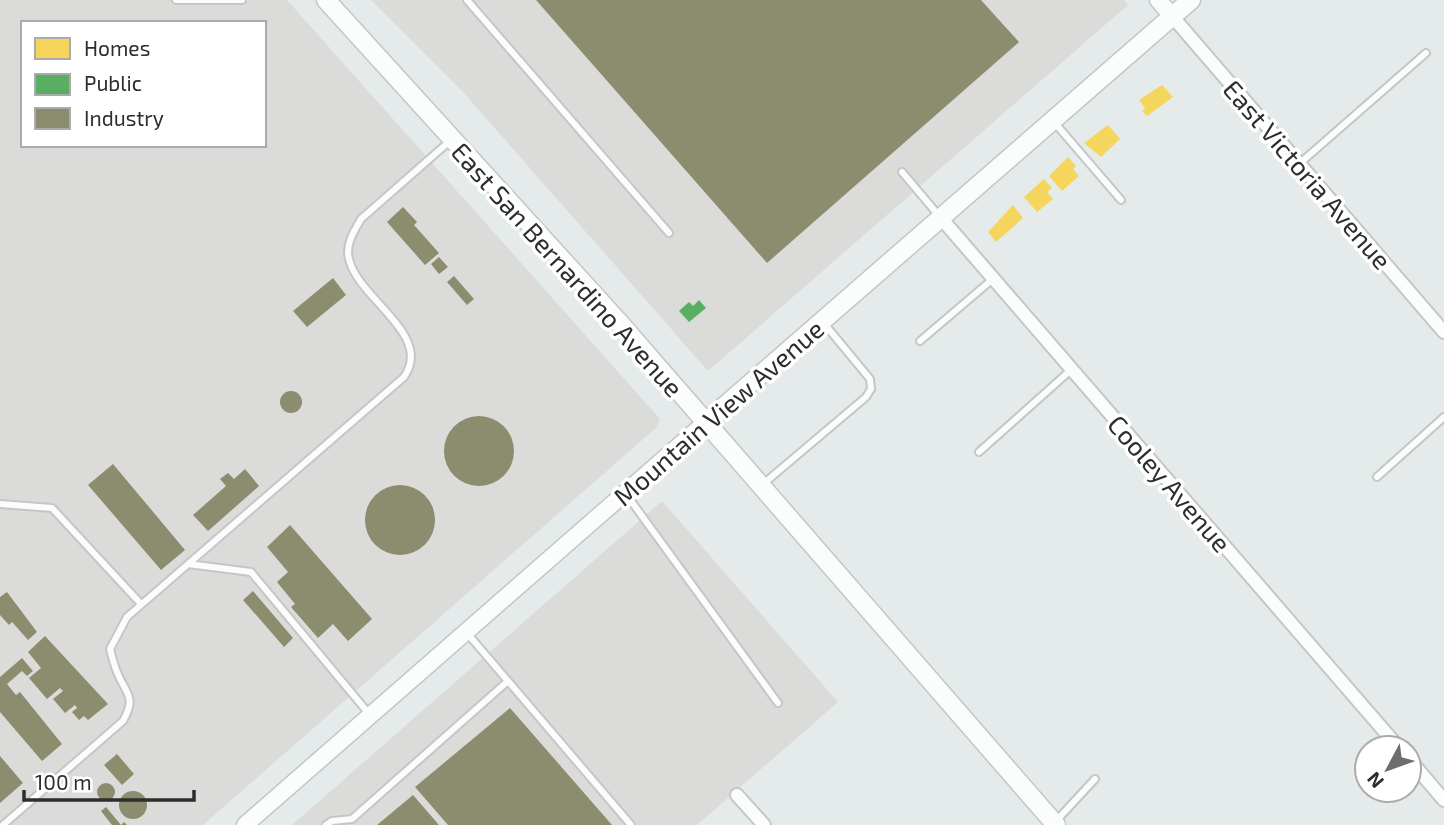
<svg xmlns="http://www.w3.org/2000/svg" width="1444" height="825" font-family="'Exo 2',sans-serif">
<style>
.industrial{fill:#dbdcda;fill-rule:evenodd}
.homes{fill:#f6d55c}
.public{fill:#5aae61}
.industry{fill:#8c8c6e}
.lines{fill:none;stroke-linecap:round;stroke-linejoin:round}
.service-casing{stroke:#c5c6c6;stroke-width:10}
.minor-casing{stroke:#c5c6c6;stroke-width:16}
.tertiary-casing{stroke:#c5c6c6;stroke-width:19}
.secondary-casing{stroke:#c5c6c6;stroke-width:21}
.service{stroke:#fbfcfc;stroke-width:6}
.minor{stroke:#fbfcfc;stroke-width:12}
.tertiary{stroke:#fbfcfc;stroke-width:16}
.secondary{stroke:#fbfcfc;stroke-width:18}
.labels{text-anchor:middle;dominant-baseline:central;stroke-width:7;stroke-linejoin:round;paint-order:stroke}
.street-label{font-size:26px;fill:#2d2d2d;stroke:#fff}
</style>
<rect width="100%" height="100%" fill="#e5eaea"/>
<!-- industrial -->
<path class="industrial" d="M 0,0 L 287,0 L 660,419 L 657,427 L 203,825 L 0,825 ZM 23,23 L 264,23 L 264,145 L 23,145 Z
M 371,0 L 1124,0 L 1128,5 L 708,371 L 463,92 Z
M 662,501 L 838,702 L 697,825 L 292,825 Z"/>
<!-- homes -->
<path class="homes" d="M 1162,85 L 1173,97 L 1147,116 L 1142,111 L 1145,108 L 1139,100 Z
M 1108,125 L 1120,139 L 1101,157 L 1084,143 Z
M 1068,157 L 1076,166 L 1073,169 L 1079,176 L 1062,191 L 1049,176 Z
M 1044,179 L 1052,188 L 1047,192 L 1053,199 L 1037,212 L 1024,197 Z
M 1013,205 L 1023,218 L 996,242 L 988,232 Z"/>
<!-- public -->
<path class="public" d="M 699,300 L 706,308 L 689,322 L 679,311 L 689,302 L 693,306 Z"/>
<!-- industry -->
<path class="industry" d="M 536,0 L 981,0 L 1019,42 L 767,263 Z
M 403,207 L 417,222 L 414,225 L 439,253 L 425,265 L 387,222 Z
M 439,257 L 448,267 L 439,274 L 431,264 Z
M 454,276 L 474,299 L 467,305 L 447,282 Z
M 333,278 L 346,295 L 307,327 L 293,311 Z
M280 402a11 11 0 1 1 22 0a11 11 0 1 1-22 0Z
M444 451a35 35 0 1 1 70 0a35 35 0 1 1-70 0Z
M 113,464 L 185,550 L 161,570 L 88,485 Z
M 245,469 L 259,486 L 208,531 L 193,515 L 226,486 L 220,479 L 228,473 L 234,479 Z
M365 520a35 35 0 1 1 70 0a35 35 0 1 1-70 0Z
M 290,525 L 372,619 L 348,641 L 333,624 L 318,638 L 291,607 L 295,604 L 277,582 L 288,572 L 267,547 Z
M 253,591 L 293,638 L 284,647 L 243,600 Z
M 7,592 L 37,632 L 28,640 L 12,622 L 9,625 L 0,615 L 0,597 Z
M 45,636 L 108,704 L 88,720 L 84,716 L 79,720 L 72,712 L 77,708 L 75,705 L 65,713 L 53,699 L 63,691 L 60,688 L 47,699 L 29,678 L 41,668 L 28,652 Z
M 22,658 L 33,671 L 27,676 L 22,671 L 7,684 L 16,695 L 20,692 L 62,744 L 42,761 L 0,712 L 0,677 Z
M 510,708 L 612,825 L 448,825 L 415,787 Z
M 117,754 L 134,774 L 122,785 L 104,765 Z
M 0,756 L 23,783 L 0,803 Z
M97 792a9 9 0 1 1 18 0a9 9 0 1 1-18 0Z
M119 805a14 14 0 1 1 28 0a14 14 0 1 1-28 0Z
M 413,795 L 439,825 L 377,825 Z
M 106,807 L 121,825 L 124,822 L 127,825 L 112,825 L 101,811 Z"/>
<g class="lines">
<defs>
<path id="service" d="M 176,0 L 242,0
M 467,0 L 669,233
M 1054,122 L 1121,200
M 1299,164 L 1426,53
M 902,172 L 940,217
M 920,341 L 994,278
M 979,452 L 1072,369
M 1377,477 L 1444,417
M 762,485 L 866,397 L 871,389 L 870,379 L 822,321
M 626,494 L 778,703
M 0,504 L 52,508 L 141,604
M 188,564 L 251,572 L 370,715
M 508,681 L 631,825
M 1056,821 L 1095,779
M 3,825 L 123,721 C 137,696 126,695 117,672 C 114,665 112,657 110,649 L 127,617 L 404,377 C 434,335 358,299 349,259 C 345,245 354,231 361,219 L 451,140
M 326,825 L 332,821 L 352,819 L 508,681 L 467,633"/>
<path id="minor" d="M 1172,16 L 1444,332
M 941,218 L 1399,748
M 1409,759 L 1444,800
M 737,795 L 764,825"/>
<path id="tertiary" d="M 1158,0 L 1172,16
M 245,825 L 705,423"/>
<path id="secondary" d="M 326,0 L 617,320 L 1056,825
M 705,423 L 1191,0"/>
</defs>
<!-- service casing -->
<use href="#service" class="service-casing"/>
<!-- minor casing -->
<use href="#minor" class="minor-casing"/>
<!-- tertiary casing -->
<use href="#tertiary" class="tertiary-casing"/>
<!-- secondary casing -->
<use href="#secondary" class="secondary-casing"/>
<!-- service -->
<use href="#service" class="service"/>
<!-- minor -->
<use href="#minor" class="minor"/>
<!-- tertiary -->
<use href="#tertiary" class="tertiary"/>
<!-- secondary -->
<use href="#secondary" class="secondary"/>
</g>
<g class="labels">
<!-- street labels -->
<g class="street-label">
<text transform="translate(1308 174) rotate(49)">East Victoria Avenue</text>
<text transform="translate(568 269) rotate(48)">East San Bernardino Avenue</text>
<text transform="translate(718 412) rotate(-41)">Mountain View Avenue</text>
<text transform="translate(1170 483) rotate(49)">Cooley Avenue</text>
</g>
</g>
<!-- legend -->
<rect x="21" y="21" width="245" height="126" fill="#ffffff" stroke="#ababab" stroke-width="2"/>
<rect x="35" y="38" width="35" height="21" fill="#f6d55c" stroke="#ababab" stroke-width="2"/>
<text x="84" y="56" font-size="21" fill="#2d2d2d">Homes</text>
<rect x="35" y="74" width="35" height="21" fill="#5aae61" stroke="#ababab" stroke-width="2"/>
<text x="84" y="91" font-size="21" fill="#2d2d2d">Public</text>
<rect x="35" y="108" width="35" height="21" fill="#8c8c6e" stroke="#ababab" stroke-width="2"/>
<text x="84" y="126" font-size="21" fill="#2d2d2d">Industry</text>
<!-- north arrow -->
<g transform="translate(1388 769) rotate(229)"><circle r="33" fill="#ffffff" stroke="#ababab" stroke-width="2"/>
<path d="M0-5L12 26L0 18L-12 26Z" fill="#6d6f6f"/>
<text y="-10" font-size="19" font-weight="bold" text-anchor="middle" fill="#2d2d2d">N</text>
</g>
<!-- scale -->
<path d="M24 790v10h170v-10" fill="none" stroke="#2d2d2d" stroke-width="3.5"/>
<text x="35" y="790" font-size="21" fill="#2d2d2d" stroke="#ffffff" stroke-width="5" paint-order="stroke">100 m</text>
</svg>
